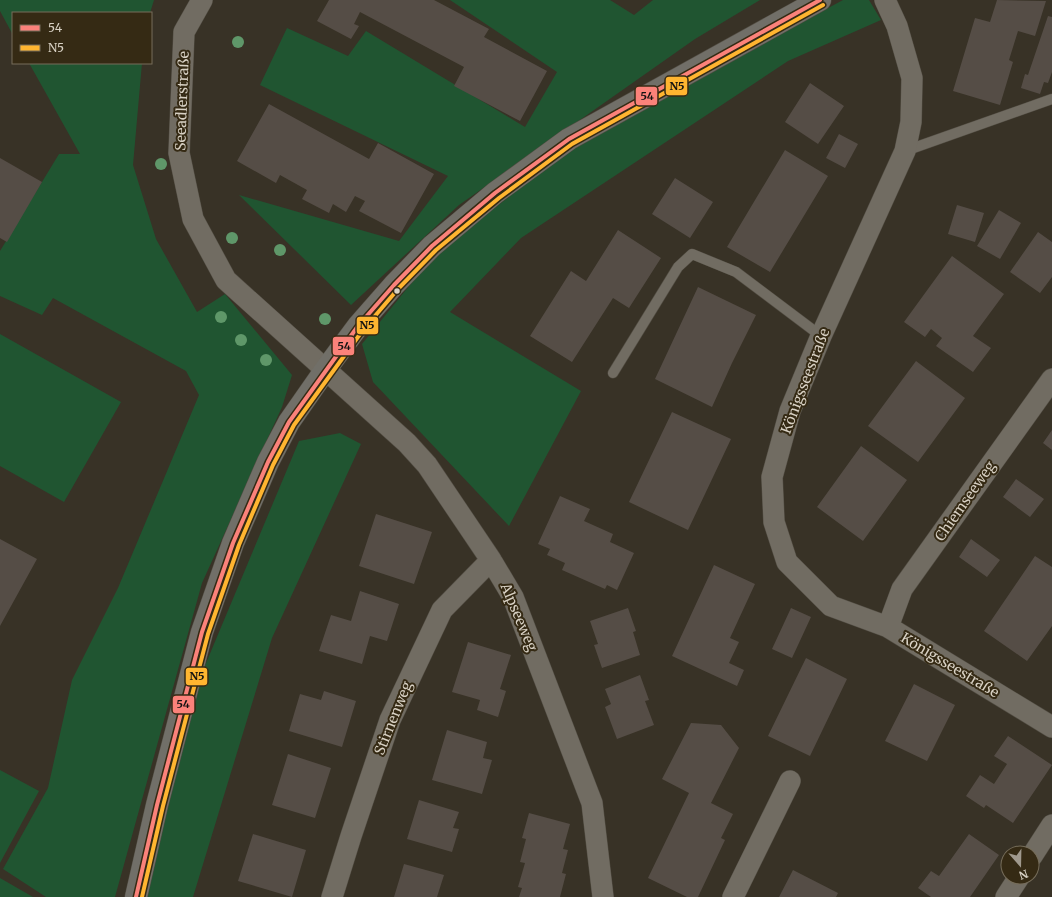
<svg xmlns="http://www.w3.org/2000/svg" width="1052" height="897" font-family="Merriweather,serif">
<style>
.green{fill:#205531}
.building{fill:#554d46}
.lines{fill:none;stroke-linecap:round;stroke-linejoin:round}
.lane-casing{stroke:#524d43;stroke-width:11}
.street-casing{stroke:#524d43;stroke-width:22}
.secondary-casing{stroke:#524d43;stroke-width:23}
.lane{stroke:#716c62;stroke-width:10}
.street{stroke:#716c62;stroke-width:21}
.secondary{stroke:#716f68;stroke-width:22}
.bus-1-casing{stroke:#352a14;stroke-width:7}
.bus-2-casing{stroke:#352a14;stroke-width:7}
.bus-1{stroke:#fb827a;stroke-width:4}
.bus-2{stroke:#ffb530;stroke-width:4}
.tree{fill:#5f9769}
.bus-dot{fill:#d8d1c4;stroke:#352a14;stroke-width:1.5}
.labels{text-anchor:middle;dominant-baseline:central;stroke-width:4;stroke-linejoin:round;paint-order:stroke}
.street-label{font-size:14px;fill:#d8d1c4;stroke:#352a14}
.line-badge{stroke:#352a14;stroke-width:1.5}
.pale-badge-label{font-size:11px;text-anchor:middle;font-weight:bold;fill:#111}
</style>
<rect width="100%" height="100%" fill="#383226"/>
<!-- green -->
<path class="green" d="M 0,0 L 154,0 L 150,13 L 13,13 L 13,35 L 0,11 Z
M 450,0 L 610,0 L 634,15 L 653,0 L 760,0 L 695,39 L 459,205 L 351,305 L 239,195 L 399,241 L 448,176 L 260,85 L 287,28 L 348,56 L 366,31 L 525,127 L 557,72 Z
M 843,0 L 869,0 L 881,20 L 788,61 L 521,238 L 450,312 L 581,391 L 509,526 L 373,382 L 362,344 L 435,254 L 580,142 Z
M 29,63 L 142,63 L 133,165 L 156,239 L 197,312 L 225,294 L 292,375 L 282,407 L 202,583 L 115,897 L 46,897 L 3,869 L 48,788 L 72,680 L 118,588 L 199,395 L 186,371 L 53,298 L 42,315 L 0,296 L 0,251 L 59,154 L 80,154 Z
M 0,334 L 121,402 L 64,502 L 0,466 Z
M 340,433 L 361,444 L 272,638 L 193,897 L 145,897 L 196,687 L 299,441 Z
M 0,770 L 39,791 L 0,863 Z
M 0,878 L 33,897 L 0,897 Z"/>
<!-- building -->
<path class="building" d="M 329,0 L 434,0 L 489,29 L 484,37 L 547,71 L 520,121 L 454,86 L 464,67 L 360,12 L 354,24 L 359,26 L 351,39 L 317,21 Z
M 997,0 L 1046,1 L 1035,36 L 1018,31 L 1009,60 L 1013,62 L 1000,105 L 953,91 L 975,18 L 990,22 Z
M 1048,16 L 1052,17 L 1052,72 L 1048,83 L 1044,82 L 1040,94 L 1021,88 L 1025,74 L 1028,75 Z
M 810,83 L 844,106 L 818,144 L 785,122 Z
M 269,104 L 369,159 L 378,143 L 434,174 L 401,233 L 359,211 L 365,201 L 355,196 L 346,212 L 333,204 L 329,213 L 302,199 L 307,190 L 280,175 L 276,183 L 237,161 Z
M 839,134 L 858,144 L 845,168 L 826,158 Z
M 785,150 L 828,176 L 770,272 L 727,247 Z
M 0,158 L 42,182 L 7,242 L 0,238 Z
M 675,178 L 713,202 L 690,238 L 652,214 Z
M 957,205 L 984,213 L 975,242 L 948,234 Z
M 999,210 L 1021,223 L 1000,259 L 977,246 Z
M 618,230 L 661,258 L 629,308 L 613,298 L 572,362 L 530,336 L 571,271 L 586,281 Z
M 1038,232 L 1052,242 L 1052,277 L 1040,293 L 1010,272 Z
M 952,256 L 1004,294 L 973,336 L 991,348 L 973,372 L 936,346 L 942,338 L 931,329 L 925,337 L 904,322 Z
M 698,287 L 756,315 L 732,363 L 712,407 L 655,379 Z
M 916,361 L 965,398 L 918,462 L 868,426 Z
M 672,412 L 731,439 L 688,530 L 629,502 Z
M 1052,430 L 1052,450 L 1043,443 Z
M 861,446 L 907,480 L 863,541 L 817,507 Z
M 1016,479 L 1044,499 L 1030,517 L 1003,497 Z
M 560,496 L 590,509 L 584,521 L 613,534 L 610,542 L 634,553 L 617,590 L 607,585 L 605,589 L 562,570 L 565,563 L 547,555 L 550,549 L 538,544 Z
M 376,514 L 432,532 L 414,584 L 359,566 Z
M 0,539 L 37,559 L 0,626 Z
M 971,539 L 1000,560 L 987,577 L 959,557 Z
M 1035,556 L 1052,567 L 1052,626 L 1027,661 L 984,631 Z
M 714,565 L 755,584 L 730,638 L 739,642 L 729,663 L 744,670 L 737,686 L 672,656 Z
M 360,591 L 399,604 L 387,641 L 370,636 L 362,664 L 319,651 L 331,615 L 351,621 Z
M 628,608 L 636,631 L 633,632 L 640,655 L 602,668 L 594,645 L 598,644 L 590,621 Z
M 791,608 L 811,617 L 792,658 L 772,649 Z
M 468,642 L 511,655 L 500,689 L 506,691 L 498,717 L 477,710 L 480,700 L 452,692 Z
M 806,658 L 847,679 L 810,756 L 768,736 Z
M 640,675 L 649,700 L 645,701 L 654,725 L 617,739 L 605,707 L 611,704 L 605,689 Z
M 914,684 L 955,705 L 927,761 L 885,741 Z
M 324,691 L 356,701 L 342,747 L 289,731 L 300,694 L 321,700 Z
M 691,723 L 721,725 L 739,748 L 711,803 L 733,814 L 721,838 L 725,840 L 698,897 L 687,897 L 648,878 L 689,793 L 662,779 Z
M 447,730 L 487,742 L 483,758 L 492,760 L 482,794 L 432,780 Z
M 1008,736 L 1052,765 L 1013,823 L 986,805 L 984,808 L 966,796 L 980,775 L 994,784 L 1007,764 L 994,756 Z
M 288,754 L 331,768 L 315,818 L 272,805 Z
M 419,800 L 459,812 L 453,828 L 459,829 L 452,852 L 407,839 Z
M 529,813 L 570,824 L 563,849 L 568,850 L 562,873 L 566,874 L 560,897 L 519,897 L 522,888 L 518,887 L 525,863 L 520,862 L 526,839 L 522,838 Z
M 253,834 L 306,850 L 292,897 L 238,881 Z
M 969,834 L 999,855 L 970,897 L 931,897 L 918,888 L 931,871 L 939,876 Z
M 404,864 L 444,875 L 437,897 L 394,897 Z
M 793,870 L 838,893 L 836,897 L 779,897 Z"/>
<g class="lines">
<defs>
<path id="lane" d="M 905,151 L 1052,99
M 613,373 L 678,267 L 692,254 L 736,272 L 821,336"/>
<path id="street" d="M 202,0 L 184,32 L 179,153 L 193,219 L 226,280 L 407,443 L 427,465 L 491,560 L 513,597 L 592,803 L 603,897
M 885,0 L 897,26 L 912,78 L 911,122 L 905,151 L 821,336 L 790,411 L 772,477 L 774,522 L 787,562 L 831,606 L 888,627 L 1052,727
M 888,627 L 902,589 L 1052,379
M 1032,856 L 1052,825
M 332,897 L 351,836 L 390,720 L 442,610 L 491,560
M 733,897 L 790,781
M 1006,897 L 1019,877"/>
<path id="secondary" d="M 136,897 L 157,805 L 202,632 L 233,543 L 268,462 L 289,422 L 326,369 L 358,326 L 394,285 L 432,246 L 495,193 L 569,139 L 820,0"/>
</defs>
<!-- lane casing -->
<use href="#lane" class="lane-casing"/>
<!-- street casing -->
<use href="#street" class="street-casing"/>
<!-- secondary casing -->
<use href="#secondary" class="secondary-casing"/>
<!-- lane -->
<use href="#lane" class="lane"/>
<!-- street -->
<use href="#street" class="street"/>
<!-- secondary -->
<use href="#secondary" class="secondary"/>
<defs>
<path id="bus-1" d="M 136,897 L 157,805 L 202,632 L 233,543 L 268,462 L 289,422 L 358,326 L 394,285 L 432,246 L 495,193 L 569,139 L 820,0"/>
<path id="bus-2" d="M 142,897 L 163,806 L 208,634 L 239,545 L 273,465 L 294,425 L 363,330 L 398,289 L 436,250 L 499,198 L 572,144 L 823,5"/>
</defs>
<!-- bus-1 casing -->
<use href="#bus-1" class="bus-1-casing"/>
<!-- bus-2 casing -->
<use href="#bus-2" class="bus-2-casing"/>
<!-- bus-1 -->
<use href="#bus-1" class="bus-1"/>
<!-- bus-2 -->
<use href="#bus-2" class="bus-2"/>
</g>
<!-- trees -->
<g class="tree">
<circle cx="238" cy="42" r="6"/>
<circle cx="161" cy="164" r="6"/>
<circle cx="232" cy="238" r="6"/>
<circle cx="280" cy="250" r="6"/>
<circle cx="221" cy="317" r="6"/>
<circle cx="325" cy="319" r="6"/>
<circle cx="241" cy="340" r="6"/>
<circle cx="266" cy="360" r="6"/>
</g>
<!-- markers -->
<circle class="bus-dot" cx="397" cy="291" r="3.5"/>
<g class="labels">
<!-- street labels -->
<g class="street-label">
<text transform="translate(182 101) rotate(-88)">Seeadlerstraße</text>
<text transform="translate(805 381) rotate(-69)">Königsseestraße</text>
<text transform="translate(965 501) rotate(-55)">Chiemseeweg</text>
<text transform="translate(519 617) rotate(67)">Alpseeweg</text>
<text transform="translate(950 665) rotate(31)">Königsseestraße</text>
<text transform="translate(393 718) rotate(-68)">Stirnenweg</text>
</g>
</g>
<g class="line-badge">
<rect x="665" y="76" width="23" height="20" rx="4" fill="#ffb530"/>
<rect x="635" y="86" width="23" height="20" rx="4" fill="#fb827a"/>
<rect x="356" y="316" width="23" height="19" rx="4" fill="#ffb530"/>
<rect x="332" y="336" width="23" height="20" rx="4" fill="#fb827a"/>
<rect x="185" y="667" width="23" height="19" rx="4" fill="#ffb530"/>
<rect x="172" y="695" width="23" height="19" rx="4" fill="#fb827a"/>
</g>
<g class="pale-badge-label">
<text x="677" y="90">N5</text>
<text x="647" y="100">54</text>
<text x="367" y="329">N5</text>
<text x="344" y="350">54</text>
<text x="197" y="680">N5</text>
<text x="183" y="708">54</text>
</g>
<!-- legend -->
<rect x="12" y="12" width="140" height="52" fill="#352a14" stroke="#766d5a"/>
<rect x="20" y="25" width="20" height="6" fill="#fb827a" stroke="#766d5a"/>
<text x="48" y="32" font-size="12" fill="#d8d1c4">54</text>
<rect x="20" y="45" width="20" height="6" fill="#ffb530" stroke="#766d5a"/>
<text x="48" y="52" font-size="12" fill="#d8d1c4">N5</text>
<!-- north arrow -->
<g transform="translate(1020 865) rotate(160)"><circle r="19" fill="#352a14" stroke="#766d5a"/>
<path d="M0-3L7 15L0 10L-7 15Z" fill="#a0998d"/>
<text y="-6" font-size="11" font-weight="bold" text-anchor="middle" fill="#d8d1c4">N</text>
</g>
</svg>
